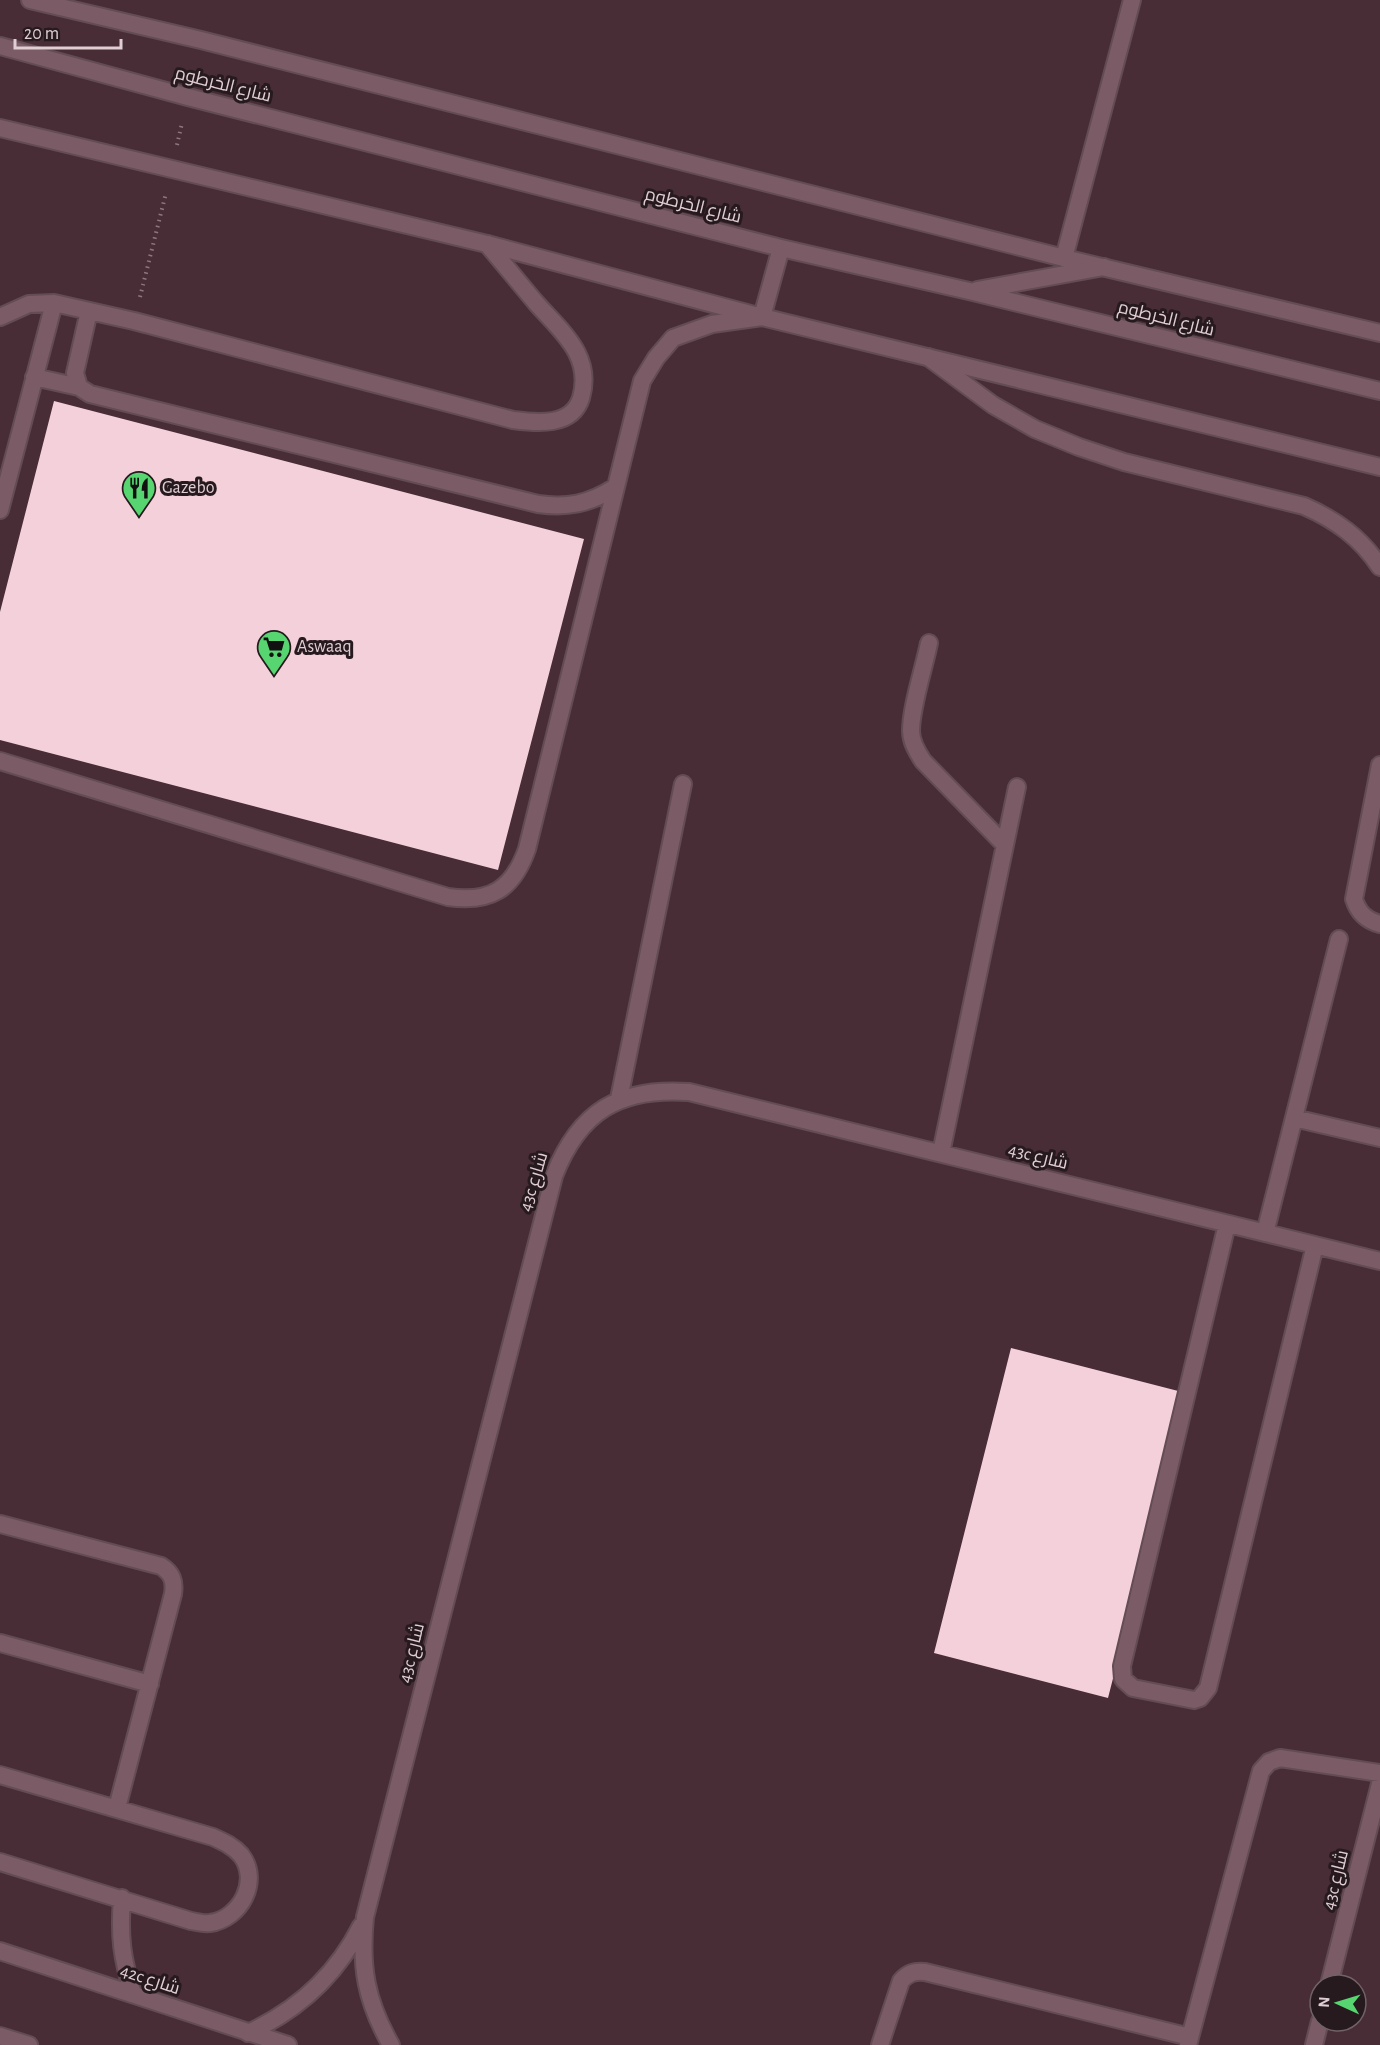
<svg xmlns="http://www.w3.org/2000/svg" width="1380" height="2045" font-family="'Alegreya Sans',Cairo,sans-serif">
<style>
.building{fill:#f4d0db}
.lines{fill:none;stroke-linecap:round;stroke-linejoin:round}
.service-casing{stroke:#634c54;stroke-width:20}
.minor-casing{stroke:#634c54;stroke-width:20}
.tertiary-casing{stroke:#634c54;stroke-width:20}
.secondary-casing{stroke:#634c54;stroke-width:20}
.path{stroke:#8d777e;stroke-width:4;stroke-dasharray:1.5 4.5;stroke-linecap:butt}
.service{stroke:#7b5c66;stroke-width:16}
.minor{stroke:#7b5c66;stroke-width:16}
.tertiary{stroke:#7b5c66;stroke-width:16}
.secondary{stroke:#7b5c66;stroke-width:16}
.labels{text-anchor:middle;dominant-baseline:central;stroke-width:6;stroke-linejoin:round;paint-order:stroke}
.street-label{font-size:18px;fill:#e0ced3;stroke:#261a1e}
.poi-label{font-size:18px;fill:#e0ced3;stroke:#261a1e;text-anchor:start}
</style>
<rect width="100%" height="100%" fill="#482d36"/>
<!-- building -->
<path class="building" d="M 54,401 L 584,539 L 498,870 L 0,740 L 0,612 Z
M 1011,1348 L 1186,1393 L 1108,1698 L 934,1653 Z"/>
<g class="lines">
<defs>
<path id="service" d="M 1064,258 L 1132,0
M 89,311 L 75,373 L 79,387 L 90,394 L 538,504 C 567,508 589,504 614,488
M 0,317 L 29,304 L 54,303 L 134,321 L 513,420 C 537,423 572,427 581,398 C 593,356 562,332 537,304 C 520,284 504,264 487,244
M 928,357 L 993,405 L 1035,429 L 1079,447 L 1124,462 L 1304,506 C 1336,520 1361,538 1380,567
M 34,377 L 79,387
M 0,510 L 54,303
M 929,643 C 924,668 911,707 911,731 C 911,742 917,752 923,761 L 1005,845
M 0,761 L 448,897 C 491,903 513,889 527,849 L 642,381 L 656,358 L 673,338 L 712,324 L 762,317
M 1380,765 L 1354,899 C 1358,912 1365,920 1380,924
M 619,1099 L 683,784
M 1294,1118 L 1380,1138
M 941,1153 L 1017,787
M 1227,1224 L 1122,1666 L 1123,1679 L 1133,1688 L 1194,1700 L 1200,1698 L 1208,1688 L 1315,1245
M 1265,1233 L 1339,939
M 0,1524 L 161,1566 C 172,1573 175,1581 173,1594 L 117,1808
M 0,1643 L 150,1684
M 0,1775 L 213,1837 C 224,1842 233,1846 241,1855 C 261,1881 240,1919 210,1923 C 204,1924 197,1922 191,1921 L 0,1862
M 122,1898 C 119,1937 122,1958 133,1994
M 1329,1985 L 1380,1784
M 248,2033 C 298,2010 336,1976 361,1926
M 391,2045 C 366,2001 360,1967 365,1917 L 554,1176 C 579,1111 620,1087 689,1092 L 1380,1261
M 880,2045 L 901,1981 C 908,1973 914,1971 925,1972 L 1190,2037
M 1188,2045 L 1261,1771 L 1269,1762 L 1280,1758 L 1380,1773
M 1314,2045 L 1320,2021"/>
<path id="minor" d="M 30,0 L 201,40 L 1064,258 L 1380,333"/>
<path id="tertiary" d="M 0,1951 L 288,2045
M 0,2036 L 29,2045"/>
<path id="secondary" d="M 0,46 L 188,97 L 781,248 L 969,291 L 1380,391
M 0,128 L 487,244 L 762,317 L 1380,467
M 977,290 L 1104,267
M 762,317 L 781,248"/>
</defs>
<!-- service casing -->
<use href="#service" class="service-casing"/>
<!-- minor casing -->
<use href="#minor" class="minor-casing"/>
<!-- tertiary casing -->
<use href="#tertiary" class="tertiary-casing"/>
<!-- secondary casing -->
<use href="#secondary" class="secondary-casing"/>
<!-- path -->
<path class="path" d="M 177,145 L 182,123
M 140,297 L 166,193"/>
<!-- service -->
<use href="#service" class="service"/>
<!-- minor -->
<use href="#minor" class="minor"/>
<!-- tertiary -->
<use href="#tertiary" class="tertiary"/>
<!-- secondary -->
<use href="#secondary" class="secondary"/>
</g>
<!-- icons -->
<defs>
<symbol id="restaurant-pin" viewBox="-11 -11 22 30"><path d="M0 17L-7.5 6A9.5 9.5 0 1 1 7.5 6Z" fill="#57d570" stroke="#261a1e"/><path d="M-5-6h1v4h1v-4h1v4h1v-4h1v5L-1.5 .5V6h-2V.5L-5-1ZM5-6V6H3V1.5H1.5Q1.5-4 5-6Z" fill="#111"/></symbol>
<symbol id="supermarket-pin" viewBox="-11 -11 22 30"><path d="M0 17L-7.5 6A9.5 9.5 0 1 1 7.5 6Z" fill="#57d570" stroke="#261a1e"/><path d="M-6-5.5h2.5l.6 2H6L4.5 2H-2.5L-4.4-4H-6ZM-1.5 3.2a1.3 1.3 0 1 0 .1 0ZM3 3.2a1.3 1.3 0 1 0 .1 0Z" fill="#111"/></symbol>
</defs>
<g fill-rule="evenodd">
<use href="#restaurant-pin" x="120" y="469" width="38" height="52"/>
<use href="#supermarket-pin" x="255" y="628" width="38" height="52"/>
</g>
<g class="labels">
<!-- street labels -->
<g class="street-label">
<text transform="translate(223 85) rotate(14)">شارع الخرطوم</text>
<text transform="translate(693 206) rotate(14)">شارع الخرطوم</text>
<text transform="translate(1166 319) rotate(14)">شارع الخرطوم</text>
<text transform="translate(1038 1157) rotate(14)">43c شارع</text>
<text transform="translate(534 1182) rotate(-73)">43c شارع</text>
<text transform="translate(412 1653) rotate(-76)">43c شارع</text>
<text transform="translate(1336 1880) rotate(-76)">43c شارع</text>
<text transform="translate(150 1980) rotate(18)">42c شارع</text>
</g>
<!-- poi labels -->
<g class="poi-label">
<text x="162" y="488">Gazebo</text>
<text x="297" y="647">Aswaaq</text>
</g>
</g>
<!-- north arrow -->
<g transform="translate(1338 2003) rotate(274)"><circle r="28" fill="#261a1e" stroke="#706266" stroke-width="1.5"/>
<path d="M0-4.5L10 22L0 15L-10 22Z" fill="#57d570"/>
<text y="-9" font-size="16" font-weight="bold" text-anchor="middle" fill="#e0ced3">N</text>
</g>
<!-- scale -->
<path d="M15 39v9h106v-9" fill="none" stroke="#e0ced3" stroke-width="3"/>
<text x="24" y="39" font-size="18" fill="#e0ced3" stroke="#261a1e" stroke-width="4.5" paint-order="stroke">20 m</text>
</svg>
